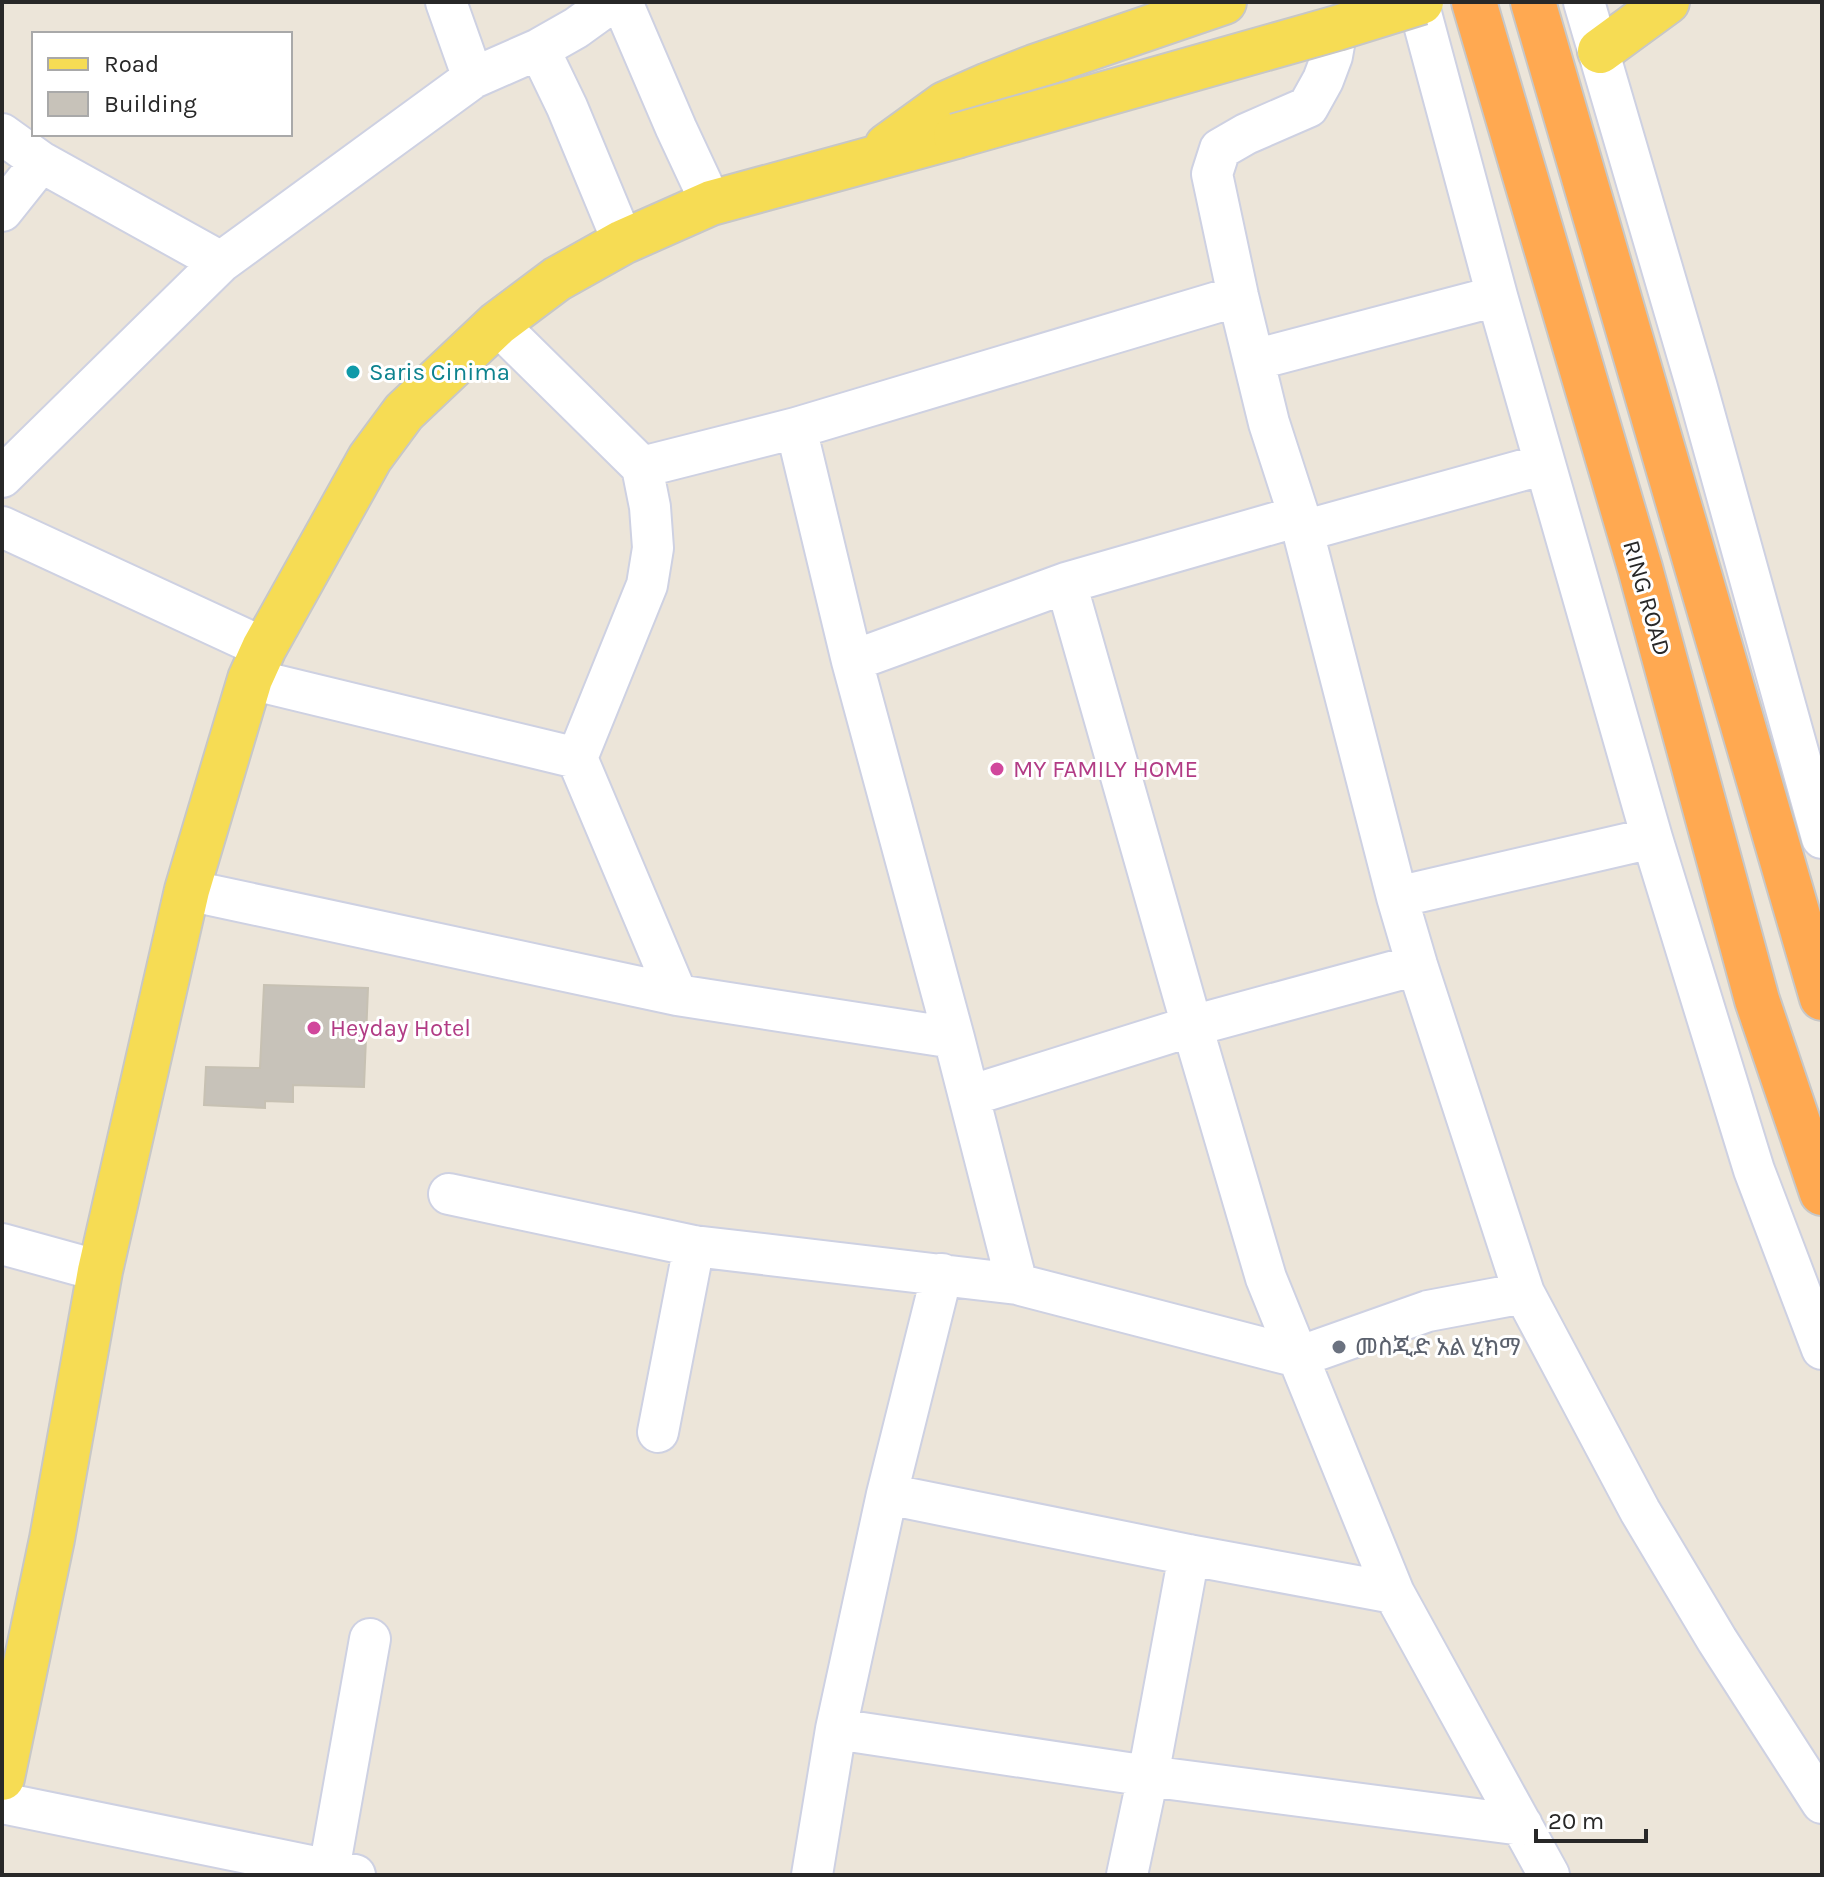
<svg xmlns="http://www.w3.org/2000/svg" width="1824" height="1877" font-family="Karla,'Noto Sans Ethiopic',sans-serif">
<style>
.building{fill:#c7c2b9;stroke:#c7c1b3;stroke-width:2}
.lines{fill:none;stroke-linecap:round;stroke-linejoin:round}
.minor-casing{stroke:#ced1e2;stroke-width:44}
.major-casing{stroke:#c7c7c7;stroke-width:48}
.highway-casing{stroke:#c7c7c7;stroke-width:48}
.minor{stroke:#fff;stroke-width:40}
.major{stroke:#f6dc54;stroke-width:44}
.highway{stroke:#ffa951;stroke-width:44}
.major-bridge-casing{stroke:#c7c7c7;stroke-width:48;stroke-linecap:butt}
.major-bridge{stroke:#f6dc54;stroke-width:44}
.culture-dot{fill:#0f9aa8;stroke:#fff;stroke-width:3}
.hotel-dot{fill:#d1479c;stroke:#fff;stroke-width:3}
.worship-dot{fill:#6b7280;stroke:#fff;stroke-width:3}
.labels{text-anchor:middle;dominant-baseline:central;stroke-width:6;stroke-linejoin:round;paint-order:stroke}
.culture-label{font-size:24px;fill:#0d838f;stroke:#fff;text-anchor:start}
.street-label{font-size:24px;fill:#282828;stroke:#fff}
.hotel-label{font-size:24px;fill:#b23c85;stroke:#fff;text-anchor:start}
.worship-label{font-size:24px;fill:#5b616d;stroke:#fff;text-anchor:start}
</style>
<rect width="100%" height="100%" fill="#ece5d9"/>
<!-- building -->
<path class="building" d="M 264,985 L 368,988 L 364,1087 L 293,1085 L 293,1102 L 265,1101 L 265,1108 L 204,1105 L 206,1067 L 260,1068 Z"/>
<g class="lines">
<defs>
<path id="minor" d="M 446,2 L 473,78
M 622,2 L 676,128 L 711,203
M 1418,2 L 1497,296 L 1652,838 L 1754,1170 L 1822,1349
M 1584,2 L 1696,384 L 1822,838
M 1337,28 L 1332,56 L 1323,80 L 1308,107 L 1246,134 L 1220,149 L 1212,174 L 1238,296 L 1269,423 L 1299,516 L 1397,897 L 1417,965 L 1524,1293 L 1640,1511 L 1717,1640 L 1822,1803
M 539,49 L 567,107 L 623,242
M 2,134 L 41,162 L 221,262 L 473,78 L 539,49 L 576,28 L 612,2
M 2,211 L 41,162
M 497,324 L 642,467 L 650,507 L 653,548 L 647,585 L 577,758 L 677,995
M 1254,360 L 1497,296
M 642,467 L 796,428
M 2,477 L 221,262
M 1299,516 L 1066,583 L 852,661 L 954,1038 L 1017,1284 L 1298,1357 L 1428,1311 L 1524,1293
M 2,527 L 264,648
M 1303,531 L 1545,464
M 1066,583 L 1192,1026 L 1266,1278 L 1394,1593 L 1549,1875
M 852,661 L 796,428 L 1238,296
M 250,679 L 577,758
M 187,890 L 677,995 L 954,1038
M 1397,897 L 1652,838
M 969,1096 L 1192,1026 L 1417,965
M 449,1194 L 694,1246 L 1017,1284
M 2,1244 L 100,1271
M 658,1432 L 694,1246
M 887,1494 L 1189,1555 L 1394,1593
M 836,1729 L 1148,1776 L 1522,1825
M 2,1803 L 355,1875
M 329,1870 L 370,1639
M 812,1875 L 836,1729 L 887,1494 L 942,1274
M 1127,1875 L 1148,1776 L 1189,1555"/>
<path id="major" d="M 1600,51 L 1667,2
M 887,146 L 945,104 L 988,85 L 1034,67 L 1224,2
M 2,1778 L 52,1539 L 100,1271 L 187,890 L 250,679 L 264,648 L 370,458 L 404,412 L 497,324 L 557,279 L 623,242 L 711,203 L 956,136"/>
<path id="highway" d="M 1474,2 L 1640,568 L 1757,1000 L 1822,1193
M 1533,2 L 1822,998"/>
</defs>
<!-- minor casing -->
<use href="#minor" class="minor-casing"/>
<!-- major casing -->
<use href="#major" class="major-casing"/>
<!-- highway casing -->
<use href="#highway" class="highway-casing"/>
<!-- minor -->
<use href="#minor" class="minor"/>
<!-- major -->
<use href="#major" class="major"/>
<!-- highway -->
<use href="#highway" class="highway"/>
<defs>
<path id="major-bridge" d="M 956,136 L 1337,28 L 1421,2"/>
</defs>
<!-- major-bridge casing -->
<use href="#major-bridge" class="major-bridge-casing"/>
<!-- major-bridge -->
<use href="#major-bridge" class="major-bridge"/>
</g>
<!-- markers -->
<circle class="culture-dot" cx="353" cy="372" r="8"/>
<g class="hotel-dot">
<circle cx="997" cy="769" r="8"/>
<circle cx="314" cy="1028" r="8"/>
</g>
<circle class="worship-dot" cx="1339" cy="1347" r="8"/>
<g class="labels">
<!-- culture labels -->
<g class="culture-label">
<text x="369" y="372">Saris Cinima</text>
</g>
<!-- street labels -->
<g class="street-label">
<text transform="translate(1647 598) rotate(74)">RING ROAD</text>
</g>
<!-- hotel labels -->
<g class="hotel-label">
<text x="1013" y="769">MY FAMILY HOME</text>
<text x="330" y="1028">Heyday Hotel</text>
</g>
<!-- worship labels -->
<g class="worship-label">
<text x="1355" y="1347">መስጂድ አል ሂክማ</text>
</g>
</g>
<!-- border -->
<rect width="1824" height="1877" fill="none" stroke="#282828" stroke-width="8"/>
<!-- legend -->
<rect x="32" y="32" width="260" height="104" fill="#ffffff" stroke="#a9a9a9" stroke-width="2"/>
<rect x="48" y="58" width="40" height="12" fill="#f6dc54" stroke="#a9a9a9" stroke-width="2"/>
<text x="104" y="72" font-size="24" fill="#282828">Road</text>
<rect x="48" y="92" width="40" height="24" fill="#c7c2b9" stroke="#a9a9a9" stroke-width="2"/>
<text x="104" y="112" font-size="24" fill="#282828">Building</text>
<!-- scale -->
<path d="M1536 1829v12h110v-12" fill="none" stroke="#282828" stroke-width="4"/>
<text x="1548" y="1829" font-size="24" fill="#282828" stroke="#ffffff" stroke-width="6" paint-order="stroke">20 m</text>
</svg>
